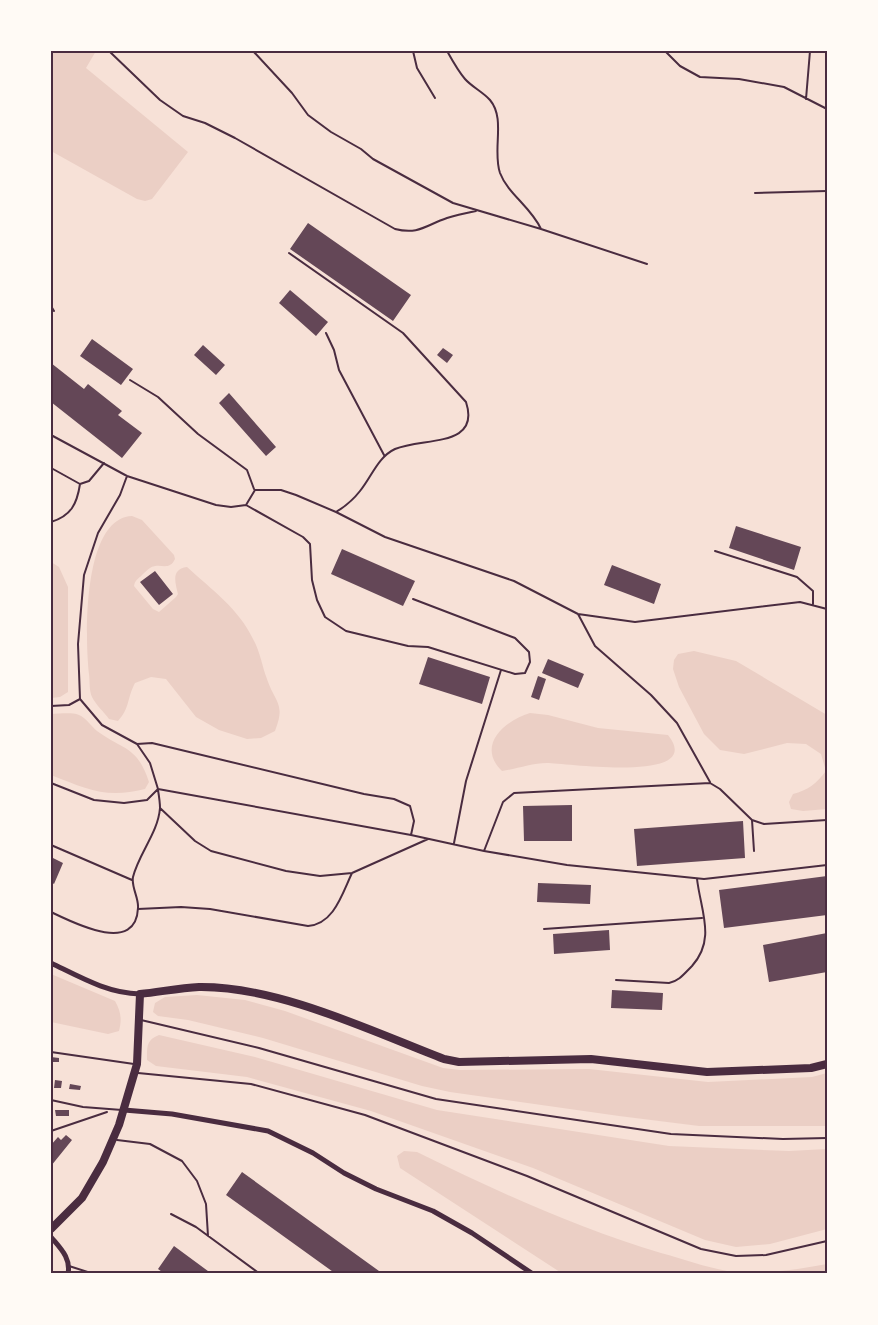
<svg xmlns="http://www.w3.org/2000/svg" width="878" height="1325" font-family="Commissioner,sans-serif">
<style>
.green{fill:#ebcfc5}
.building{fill:#644757}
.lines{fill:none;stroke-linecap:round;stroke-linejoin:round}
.service{stroke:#4a2c40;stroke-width:2}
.minor{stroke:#4a2c40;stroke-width:5}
.secondary{stroke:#4a2c40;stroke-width:8}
.neatline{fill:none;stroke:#4a2c40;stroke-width:2}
</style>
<rect width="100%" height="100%" fill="#f7e1d7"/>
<!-- green -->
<path class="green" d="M 51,51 L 96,51 L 86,68 L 188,152 L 152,199 L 145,201 L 137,199 L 51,151 Z
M 132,516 L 142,520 L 174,555 L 175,559 C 169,572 160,562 150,568 C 147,570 145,572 142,575 C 138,579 135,580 134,586 L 153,609 L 159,612 L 176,597 L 178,594 C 175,582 171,569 187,567 C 211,589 239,609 253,639 C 260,651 262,666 267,679 C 275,703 286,703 275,731 L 261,738 L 247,739 L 219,730 L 196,717 L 166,679 L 151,677 L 135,683 C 127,698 130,708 118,721 L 109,719 C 104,712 96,705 92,697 C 89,691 90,681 89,674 C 85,640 82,518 132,516 Z
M 51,562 L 59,567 L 68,587 L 68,692 L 60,697 L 51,698 Z
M 694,651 L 736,661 L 827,715 L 827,809 L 803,811 L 791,809 L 789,802 L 793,794 C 808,790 816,784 826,771 L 821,754 L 806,744 L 787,743 L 744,754 L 720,750 L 704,734 L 679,687 L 673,669 L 674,660 L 678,654 Z
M 530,713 L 548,715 L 598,728 L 668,735 C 707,784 565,763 547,763 C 532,763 517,769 502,771 C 476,746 504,721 530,713 Z
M 51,714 C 60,714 71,712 79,715 C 86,718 91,726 97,731 C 125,751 137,746 149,782 L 145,789 C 106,799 87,789 51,775 Z
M 51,974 L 115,1001 C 121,1012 122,1019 119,1031 L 108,1034 L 51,1022 Z
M 197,995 L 245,1000 L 285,1011 L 443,1068 L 460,1070 L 589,1069 L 708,1082 L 812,1077 L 827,1073 L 827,1126 L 699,1126 L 619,1116 L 450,1092 L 422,1086 L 263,1038 L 188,1020 L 158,1016 L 153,1012 L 155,1003 L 165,997 Z
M 159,1035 L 255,1057 L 437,1110 L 669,1146 L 789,1151 L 827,1149 L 827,1229 L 770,1244 L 736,1247 L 705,1240 L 533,1168 L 371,1111 L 247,1077 L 156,1066 L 147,1060 C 147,1047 146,1040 159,1035 Z
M 404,1151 L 417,1152 C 496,1191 577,1228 661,1253 C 683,1259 705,1267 727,1271 C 758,1275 796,1270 827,1264 L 827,1274 L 563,1274 L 400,1168 L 397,1156 Z"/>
<!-- building -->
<path class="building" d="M 308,223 L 411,295 L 393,321 L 290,249 Z
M 290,290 L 328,322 L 316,336 L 279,303 Z
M 92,339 L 133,369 L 121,385 L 80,356 Z
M 203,345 L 225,365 L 216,375 L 194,355 Z
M 443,348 L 453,355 L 447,363 L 437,355 Z
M 51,363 L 84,389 L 88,384 L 122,411 L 118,415 L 142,433 L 122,458 L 51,402 Z
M 229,393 L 276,447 L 266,456 L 219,403 Z
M 736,526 L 801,547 L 794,570 L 729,548 Z
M 342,549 L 415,581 L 403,606 L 331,574 Z
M 612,565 L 661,584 L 654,604 L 604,585 Z
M 155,571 L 173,594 L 159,605 L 140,582 Z
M 428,657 L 490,677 L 482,704 L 419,684 Z
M 548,659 L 584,674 L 578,688 L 542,673 Z
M 538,676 L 546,679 L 539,700 L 531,697 Z
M 572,805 L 572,841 L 524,841 L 523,806 Z
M 743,821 L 745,858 L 637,866 L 634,829 Z
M 51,857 L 63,863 L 54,884 L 51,882 Z
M 827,876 L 827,915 L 724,928 L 719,890 Z
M 538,883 L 591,885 L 590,904 L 537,902 Z
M 609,930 L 610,950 L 554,954 L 553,934 Z
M 827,933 L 827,972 L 769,982 L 763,945 Z
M 612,990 L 663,993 L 662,1010 L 611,1008 Z
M 51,1057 L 59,1058 L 59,1062 L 51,1062 Z
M 55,1080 L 62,1081 L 61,1088 L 54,1088 Z
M 70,1084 L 81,1086 L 80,1090 L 69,1089 Z
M 55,1110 L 69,1110 L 69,1116 L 56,1116 Z
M 66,1135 L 72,1140 L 51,1166 L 51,1145 L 58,1137 L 61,1140 Z
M 242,1172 L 379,1271 L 377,1274 L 336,1274 L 226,1195 Z
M 174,1246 L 212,1274 L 165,1274 L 158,1269 Z"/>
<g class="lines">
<!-- service -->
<path class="service" d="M 109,51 L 160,100 L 183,116 L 205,123 L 235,138 L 395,229 C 419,235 426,225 447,218 C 456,215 466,213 476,211
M 253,51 L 292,93 L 308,115 L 331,132 L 361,149 L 373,159 L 453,203 L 541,229 C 531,207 508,194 500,173 C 492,150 506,119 490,100 C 483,92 472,87 465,79 C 458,71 452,60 447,51
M 413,51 L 417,68 L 435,98
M 665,51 L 680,66 L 700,77 L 739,79 L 784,87 L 827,109
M 806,99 L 810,51
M 755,193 L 827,191
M 541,229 L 647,264
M 51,306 L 54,311
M 326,333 L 334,350 L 339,370 L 384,455
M 130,380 L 158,397 L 198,434 L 247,470 L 254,489
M 51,435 L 127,476 L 216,505 L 231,507 L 246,505 L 303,537 L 310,544 L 312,580 L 317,600 L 325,617 L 346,631 L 408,646 L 428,647 L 515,674 L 525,673 L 530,662 L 529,652 L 515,638 L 413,599
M 53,469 L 80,484 L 89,481 L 104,463
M 127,476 L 120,495 L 98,533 L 84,575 L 78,644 L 80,699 L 102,725 L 137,744 L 150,763 L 158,789 L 411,835 L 484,851 L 567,865 L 704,879 L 827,865
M 246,505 L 255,490 L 281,490 L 296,495 L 336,512 C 346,506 353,500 360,491 C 372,476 378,457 395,449 C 423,437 481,448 466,402 L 403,333 L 289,253
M 336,512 L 385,537 L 514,581 L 578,614 L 635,622 L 800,602 L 827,609
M 51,522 C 71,516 77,504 80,484
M 715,551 L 797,577 L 813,591 L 813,604
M 578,614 L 595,646 L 651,695 L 677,723 L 710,782
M 51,706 L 69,705 L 80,699
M 137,744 L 152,743 L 364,794 L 394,799 L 410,806 L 414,821 L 411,835
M 51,783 L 94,800 L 124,803 L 147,800 L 158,789
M 160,808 L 195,841 L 211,851 L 286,871 L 320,876 L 352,873 L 428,839
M 752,820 L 764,824 L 827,820
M 454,843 L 466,781 L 501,670
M 51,845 L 132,880
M 484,851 L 503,802 L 514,793 L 710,783 L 720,789 L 752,820 L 754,851
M 138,909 L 181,907 L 210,909 L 308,926 C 334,924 342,894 352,873
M 51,912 C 74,923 136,955 138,908 C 139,898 131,887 133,877 C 139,853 158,833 160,808 C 160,802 159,796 158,790
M 544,929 L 702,918
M 616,980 L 669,983 C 679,981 684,974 692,966 C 716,939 701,912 697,879
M 141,1020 L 259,1048 L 436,1099 L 671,1134 L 783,1139 L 827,1138
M 51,1052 L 134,1064
M 138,1073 L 251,1084 L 365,1115 L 527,1176 L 701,1249 L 736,1256 L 766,1255 L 827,1241
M 51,1100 L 83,1107 L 122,1110
M 51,1131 L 107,1112
M 117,1140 L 150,1144 L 182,1161 L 197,1181 L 206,1204 L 208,1236
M 171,1214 L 196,1227 L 260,1274
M 69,1266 L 94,1274"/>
<!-- minor -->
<path class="minor" d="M 51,963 C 80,977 107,993 140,994
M 124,1110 L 172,1114 L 268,1131 L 313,1153 L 344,1173 L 376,1189 L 433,1211 L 472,1233 L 533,1274
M 51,1237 C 61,1249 71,1258 68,1274"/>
<!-- secondary -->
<path class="secondary" d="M 51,1229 L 82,1198 L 103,1162 L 119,1125 L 137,1064 L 140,994 C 160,992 179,988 199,987 C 278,986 371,1031 444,1059 L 459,1062 L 591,1059 L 707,1072 L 811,1068 L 827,1064"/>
</g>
<!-- border -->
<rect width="878" height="1325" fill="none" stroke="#fffaf5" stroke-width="105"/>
<rect x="52" y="52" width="774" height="1220" class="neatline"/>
</svg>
